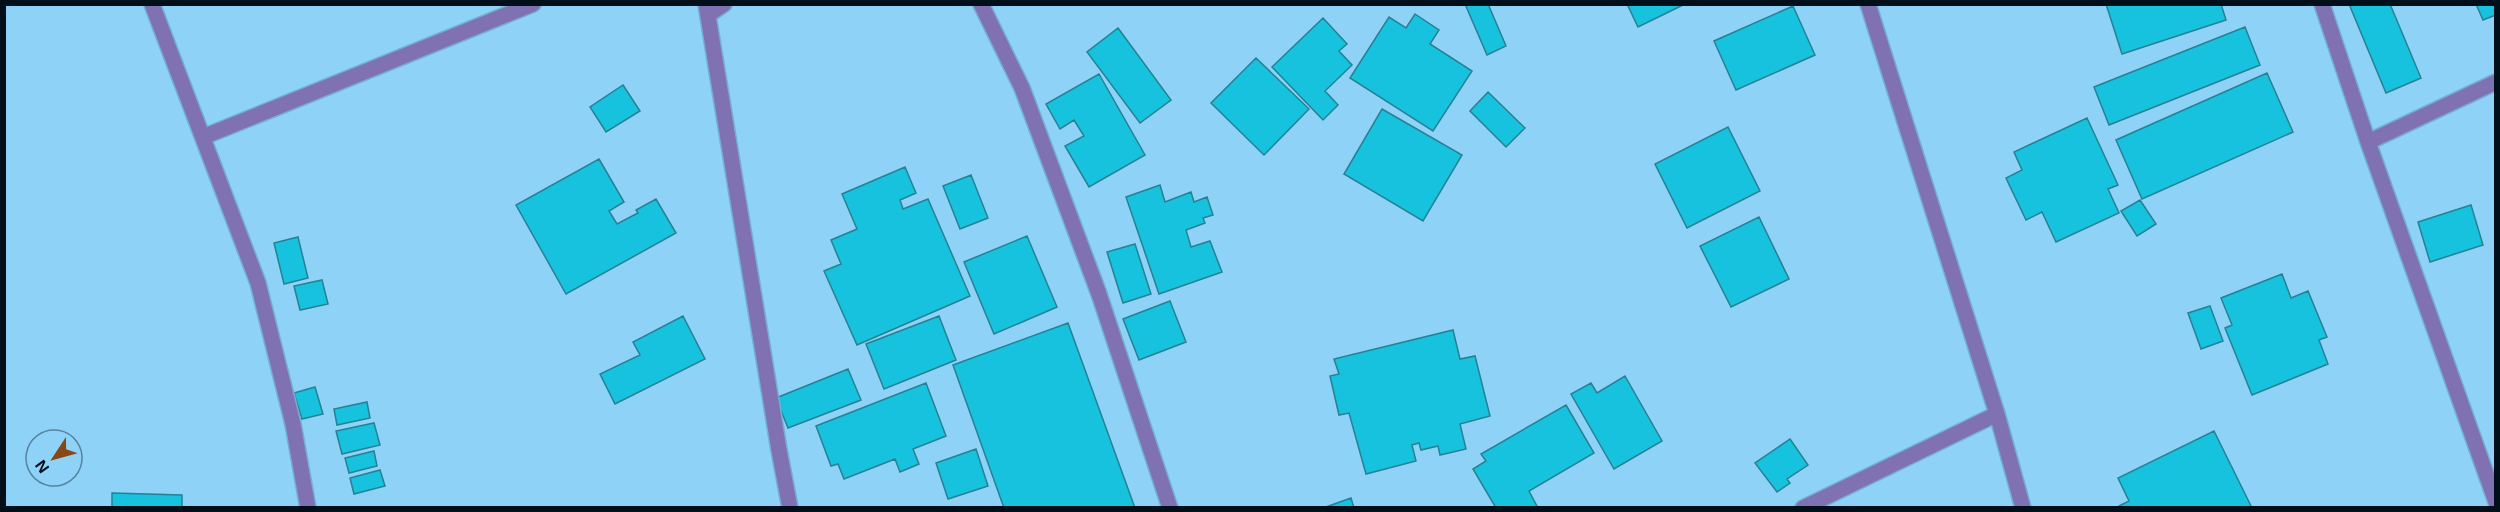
<svg xmlns="http://www.w3.org/2000/svg" width="2500" height="512" font-family="Arial,sans-serif">
<style>
.building{fill:#17c2de;stroke:#268192;stroke-width:1.5}
.lines{fill:none;stroke-linecap:round;stroke-linejoin:round}
.minor-casing{stroke:#74afcf;stroke-width:18}
.minor{stroke:#7f71b2;stroke-width:15}
</style>
<rect width="100%" height="100%" fill="#8ed2f7"/>
<!-- building -->
<path class="building" d="M 1465,4 L 1488,4 L 1506,46 L 1487,55 Z
M 1627,4 L 1685,4 L 1638,27 Z
M 2106,4 L 2221,4 L 2226,20 L 2122,54 Z
M 2349,4 L 2390,4 L 2421,78 L 2386,93 Z
M 2476,4 L 2496,4 L 2496,15 L 2483,20 Z
M 1793,6 L 1815,55 L 1736,90 L 1714,41 Z
M 1415,14 L 1439,30 L 1430,44 L 1472,71 L 1433,131 L 1350,78 L 1389,17 L 1406,28 Z
M 1323,18 L 1347,44 L 1339,51 L 1352,65 L 1325,91 L 1338,105 L 1323,120 L 1272,67 Z
M 2245,27 L 2260,65 L 2109,125 L 2094,87 Z
M 1118,28 L 1171,100 L 1140,123 L 1087,52 Z
M 1256,58 L 1309,109 L 1264,155 L 1211,103 Z
M 2267,73 L 2293,132 L 2142,199 L 2116,140 Z
M 1099,74 L 1145,155 L 1089,187 L 1065,146 L 1084,136 L 1074,120 L 1060,129 L 1046,104 Z
M 623,85 L 640,111 L 606,132 L 590,107 Z
M 1488,92 L 1525,128 L 1506,147 L 1470,111 Z
M 1382,109 L 1462,155 L 1423,221 L 1344,174 Z
M 2087,118 L 2118,185 L 2108,189 L 2119,213 L 2056,242 L 2042,212 L 2026,220 L 2006,178 L 2022,170 L 2014,152 Z
M 1728,127 L 1760,191 L 1687,228 L 1655,164 Z
M 599,159 L 624,202 L 609,211 L 617,224 L 638,213 L 636,210 L 656,199 L 676,233 L 566,294 L 516,205 Z
M 905,167 L 916,193 L 900,200 L 903,209 L 928,199 L 970,296 L 857,345 L 824,271 L 841,264 L 831,240 L 857,229 L 842,194 Z
M 971,175 L 988,218 L 960,229 L 943,186 Z
M 1160,185 L 1165,202 L 1191,192 L 1194,202 L 1207,197 L 1213,215 L 1203,218 L 1205,223 L 1186,230 L 1191,247 L 1210,241 L 1222,272 L 1159,294 L 1126,197 Z
M 2140,200 L 2156,224 L 2137,236 L 2121,211 Z
M 2471,205 L 2483,245 L 2430,262 L 2418,222 Z
M 1759,217 L 1789,279 L 1731,307 L 1700,246 Z
M 1027,236 L 1057,307 L 994,334 L 964,262 Z
M 298,237 L 308,278 L 284,284 L 274,243 Z
M 1135,244 L 1151,294 L 1123,303 L 1107,252 Z
M 2282,274 L 2291,298 L 2308,291 L 2327,337 L 2319,340 L 2328,364 L 2252,395 L 2225,328 L 2232,325 L 2221,298 Z
M 322,280 L 328,304 L 300,310 L 294,286 Z
M 1170,301 L 1186,342 L 1139,360 L 1123,319 Z
M 2210,306 L 2223,341 L 2201,349 L 2188,313 Z
M 683,316 L 705,359 L 615,404 L 600,374 L 640,355 L 633,342 Z
M 939,316 L 956,360 L 884,389 L 866,344 Z
M 1068,323 L 1135,508 L 1004,508 L 953,365 Z
M 1453,330 L 1460,359 L 1475,356 L 1490,416 L 1460,424 L 1466,449 L 1440,455 L 1438,446 L 1421,450 L 1419,443 L 1412,445 L 1416,461 L 1366,474 L 1349,413 L 1339,415 L 1330,376 L 1339,374 L 1334,359 Z
M 848,369 L 861,400 L 788,428 L 776,398 Z
M 1625,376 L 1662,441 L 1614,469 L 1571,394 L 1591,383 L 1597,393 Z
M 926,383 L 946,436 L 913,449 L 919,464 L 900,472 L 895,459 L 844,479 L 838,464 L 831,466 L 816,426 Z
M 315,387 L 323,414 L 302,419 L 294,393 Z
M 367,402 L 370,418 L 337,425 L 334,409 Z
M 1566,405 L 1594,453 L 1529,491 L 1538,508 L 1496,508 L 1473,469 L 1486,461 L 1481,454 Z
M 374,423 L 380,445 L 342,454 L 336,431 Z
M 2214,431 L 2252,508 L 2119,508 L 2119,506 L 2129,501 L 2118,478 Z
M 1790,439 L 1808,465 L 1787,479 L 1790,483 L 1777,492 L 1755,463 Z
M 976,449 L 988,486 L 948,499 L 936,463 Z
M 374,451 L 377,466 L 349,473 L 345,458 Z
M 380,470 L 385,486 L 354,494 L 350,478 Z
M 112,493 L 182,495 L 182,508 L 112,508 Z
M 1351,498 L 1354,508 L 1323,508 Z"/>
<g class="lines">
<defs>
<path id="minor" d="M 152,4 L 258,283 L 293,424 L 308,508
M 706,4 L 779,450 L 790,508
M 981,4 L 1022,88 L 1099,294 L 1170,508
M 1868,4 L 1997,414 L 2023,508
M 2322,4 L 2368,142 L 2496,502
M 708,15 L 724,4
M 203,137 L 533,4
M 2368,142 L 2496,82
M 1803,508 L 1997,414"/>
</defs>
<!-- minor casing -->
<use href="#minor" class="minor-casing"/>
<!-- minor -->
<use href="#minor" class="minor"/>
</g>
<!-- border -->
<rect width="2500" height="512" fill="none" stroke="#000f19" stroke-width="12"/>
<!-- north arrow -->
<g transform="translate(54 458) rotate(234)"><circle r="28" fill="#8ed2f7" stroke="#55849e" stroke-width="1.5"/>
<path d="M0-4.5L10 22L0 15L-10 22Z" fill="#884714"/>
<text y="-9" font-size="16" font-weight="bold" text-anchor="middle" fill="#000f19">N</text>
</g>
</svg>
